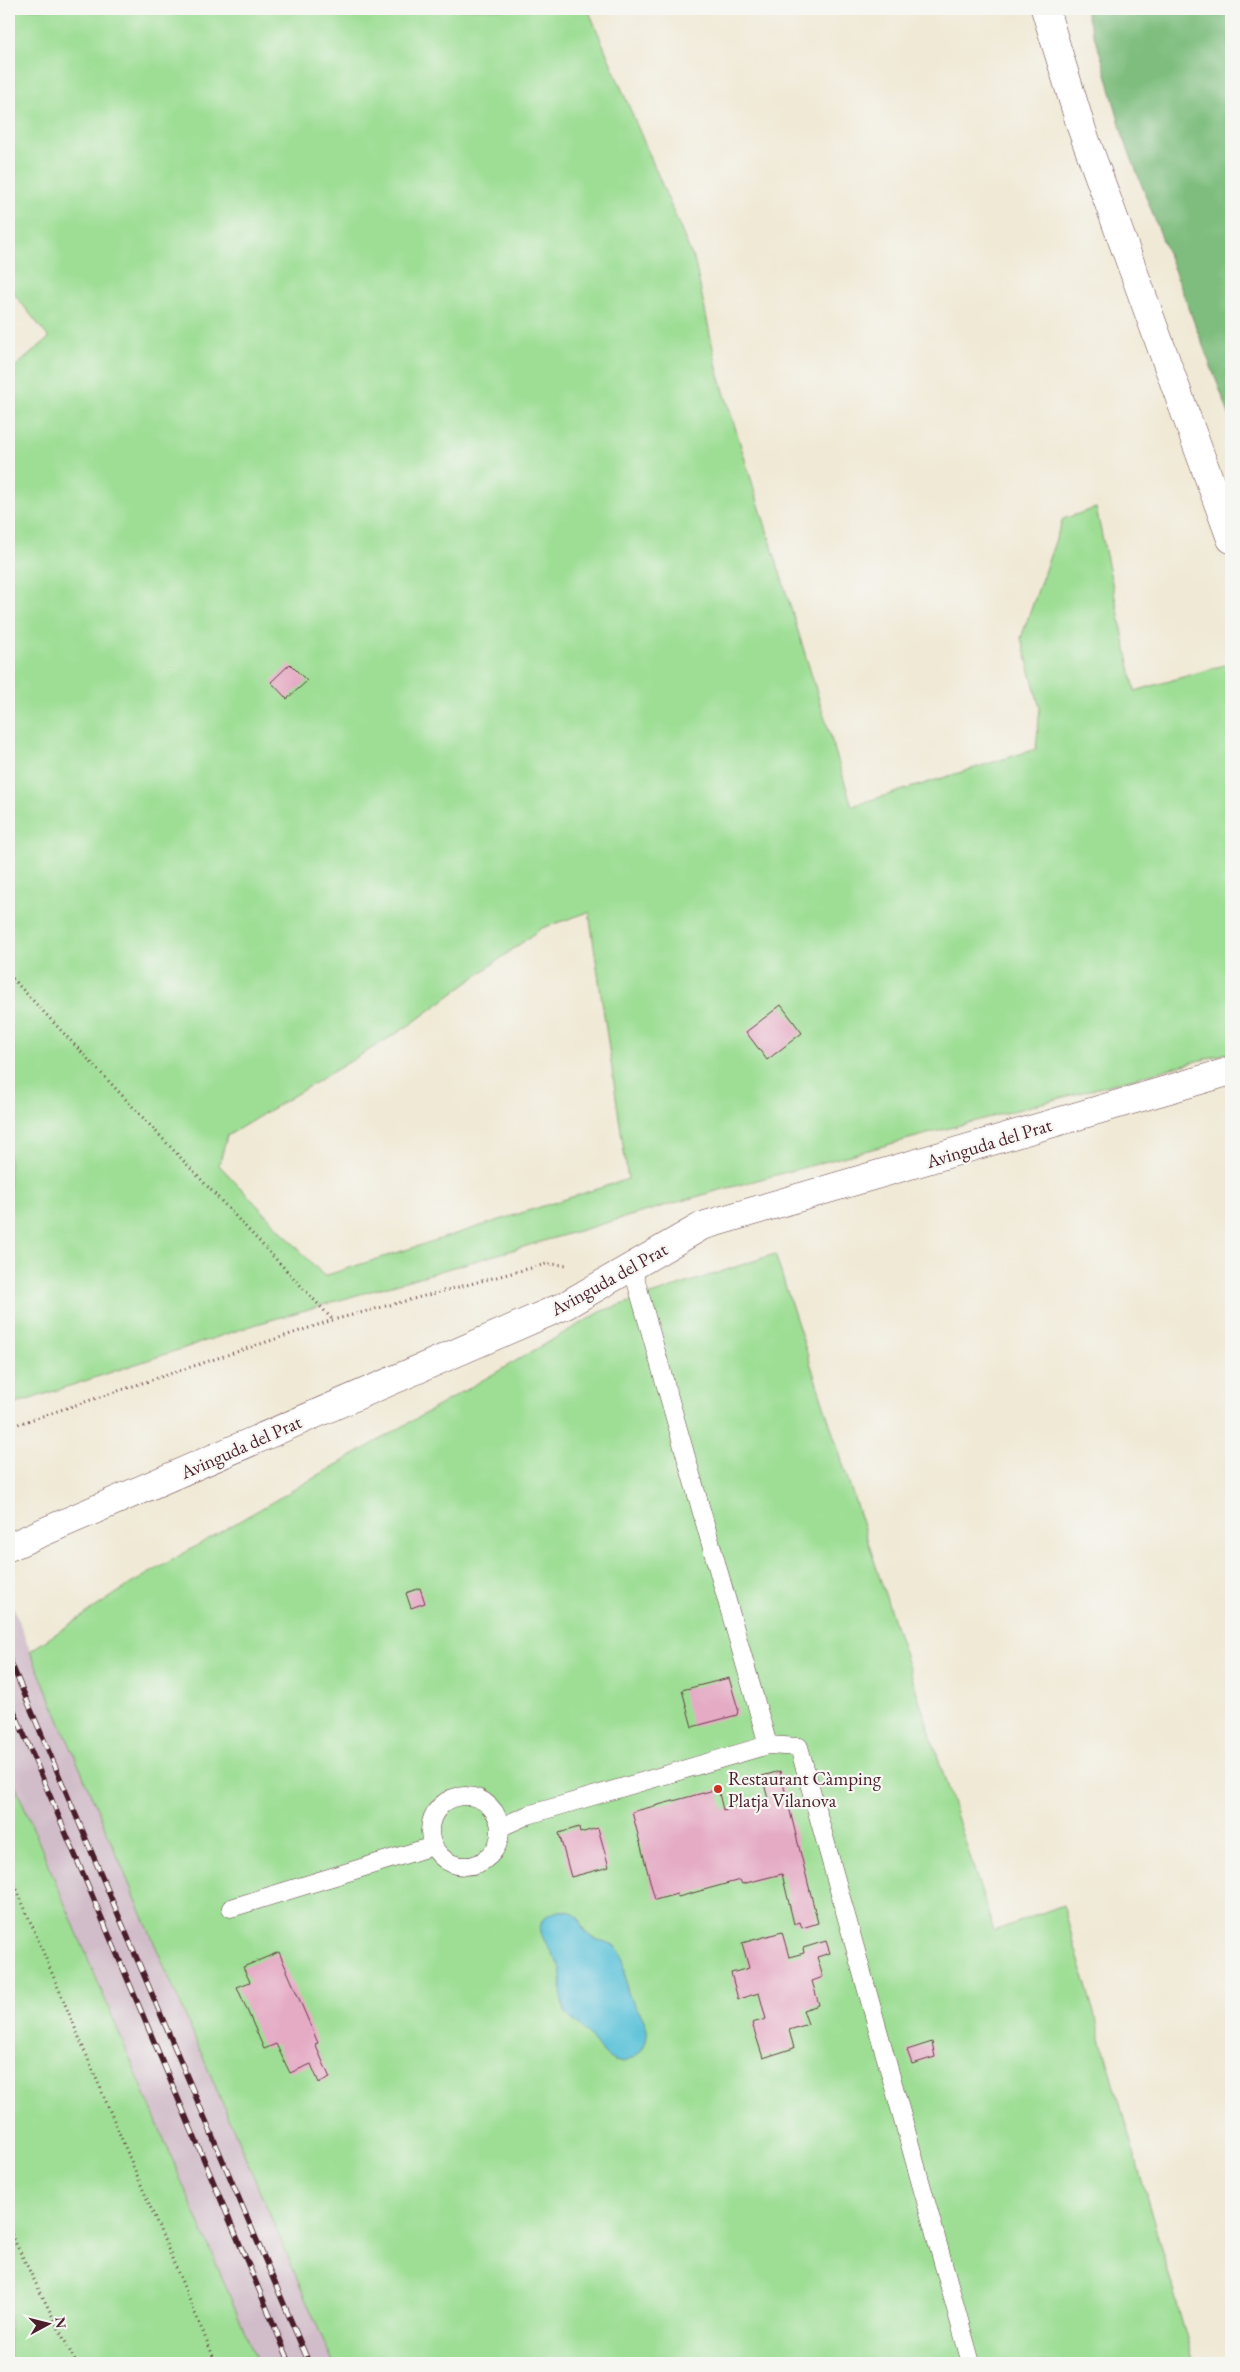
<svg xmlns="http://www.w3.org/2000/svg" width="1240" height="2372" font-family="'EB Garamond',serif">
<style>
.industrial{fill:#d1bdc9}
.green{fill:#9dde94;stroke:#747e60;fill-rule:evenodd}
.forest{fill:#7ebd7e;stroke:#646e54}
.water{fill:#5cc2d9;stroke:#537082}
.building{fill:#e5abc5}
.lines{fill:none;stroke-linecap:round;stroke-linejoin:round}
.lane-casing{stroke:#633d44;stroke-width:19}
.street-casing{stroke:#633d44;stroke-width:29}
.secondary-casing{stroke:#633d44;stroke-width:29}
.path{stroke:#633d44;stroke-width:3;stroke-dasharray:1 4;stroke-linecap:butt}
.lane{stroke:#fff;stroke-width:18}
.street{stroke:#fff;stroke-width:28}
.secondary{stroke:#fff;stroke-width:28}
.rail-casing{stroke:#4a1f2b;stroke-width:5.5}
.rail{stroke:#f6f6f2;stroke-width:4;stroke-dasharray:11;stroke-linecap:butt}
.poi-dot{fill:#c8321e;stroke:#f6f6f2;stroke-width:2}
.labels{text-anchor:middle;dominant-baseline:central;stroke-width:4.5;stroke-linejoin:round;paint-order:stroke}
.street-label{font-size:19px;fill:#4a1f2b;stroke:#f6f6f2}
.poi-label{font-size:19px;fill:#4a1f2b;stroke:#f6f6f2;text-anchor:start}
</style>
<rect width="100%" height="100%" fill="#f6f6f2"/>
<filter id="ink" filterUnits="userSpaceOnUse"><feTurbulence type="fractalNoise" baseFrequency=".02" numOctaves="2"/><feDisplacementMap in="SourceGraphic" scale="10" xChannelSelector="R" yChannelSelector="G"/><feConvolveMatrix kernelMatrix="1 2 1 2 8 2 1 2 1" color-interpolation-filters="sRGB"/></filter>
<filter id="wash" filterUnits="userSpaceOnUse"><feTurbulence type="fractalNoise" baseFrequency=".0096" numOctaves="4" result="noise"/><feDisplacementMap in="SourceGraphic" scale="20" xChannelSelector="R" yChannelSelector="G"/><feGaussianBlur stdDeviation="1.12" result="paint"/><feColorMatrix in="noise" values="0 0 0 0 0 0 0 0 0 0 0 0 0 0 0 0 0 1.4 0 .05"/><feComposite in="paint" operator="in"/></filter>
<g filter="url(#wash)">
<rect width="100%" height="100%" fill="#f0e9d5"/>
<!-- industrial -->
<path class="industrial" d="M 9,1595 L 30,1651 L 333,2363 L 258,2363 L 9,1771 Z"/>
<!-- green -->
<path class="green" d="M 9,9 L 588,9 L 695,263 L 718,372 L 852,806 L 1036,749 L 1040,708 L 1021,638 L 1063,519 L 1096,508 L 1135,691 L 1231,663 L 1231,1052 L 713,1192 L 257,1324 L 9,1406 L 9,372 L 49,338 L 9,287 ZM 589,912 L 628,1179 L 324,1276 L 219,1165 L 227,1136 L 407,1027 L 542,928 Z
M 775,1254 L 994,1931 L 1063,1905 L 1194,2363 L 333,2363 L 30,1651 L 129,1585 L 602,1311 Z
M 9,1771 L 258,2363 L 9,2363 Z"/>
<!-- forest -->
<path class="forest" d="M 1085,9 L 1231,9 L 1231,419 L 1123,136 L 1102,59 Z"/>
<!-- water -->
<path class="water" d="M 558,1911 C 583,1908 577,1927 591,1937 C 601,1943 614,1940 620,1952 C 627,1964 624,1980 628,1993 C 633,2005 646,2018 647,2030 C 648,2039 644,2048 638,2054 C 612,2076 600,2047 587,2033 C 581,2026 573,2022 567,2015 C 557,2001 565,1979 558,1963 C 550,1947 523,1921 558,1911 Z"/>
<g id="blocks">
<!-- building -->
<path class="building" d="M 290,664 L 307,681 L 287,699 L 271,682 Z
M 781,1005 L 802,1033 L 767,1060 L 746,1032 Z
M 420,1588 L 425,1603 L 411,1608 L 406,1593 Z
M 729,1678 L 738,1709 L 737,1715 L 692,1727 L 682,1690 Z
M 780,1771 L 818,1923 L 802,1928 L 800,1922 L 794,1924 L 782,1874 L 742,1884 L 740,1880 L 678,1897 L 677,1894 L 655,1900 L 632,1812 L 718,1789 L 723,1810 L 768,1799 L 762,1776 Z
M 579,1827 L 580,1833 L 598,1828 L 609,1867 L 571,1877 L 559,1833 Z
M 782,1932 L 789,1957 L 804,1953 L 803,1948 L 826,1941 L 830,1953 L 817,1957 L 823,1977 L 812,1981 L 819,2005 L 803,2010 L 808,2024 L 789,2030 L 794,2048 L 763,2058 L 752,2023 L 766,2019 L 759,1993 L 738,1999 L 731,1973 L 749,1968 L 742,1943 Z
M 279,1952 L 318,2043 L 315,2044 L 330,2078 L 319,2083 L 311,2064 L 290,2073 L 276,2044 L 264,2049 L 237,1987 L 250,1982 L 243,1967 Z
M 932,2042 L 935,2057 L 912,2064 L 907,2050 Z"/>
</g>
</g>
<g filter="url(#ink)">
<use href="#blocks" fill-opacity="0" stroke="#633d44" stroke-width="1"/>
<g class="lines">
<defs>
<path id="lane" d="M 632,1267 L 768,1745
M430 1831a35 35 0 1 1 70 0a35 35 0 1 1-70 0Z
M 501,1827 L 528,1815 L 768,1745 L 799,1747 L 971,2363
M 231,1908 L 433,1846"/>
<path id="street" d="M 9,1547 L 566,1305 L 702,1226 L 1231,1071"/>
<path id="secondary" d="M 1045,9 L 1082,130 L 1231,539"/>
</defs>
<!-- lane casing -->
<use href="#lane" class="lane-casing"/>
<!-- street casing -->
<use href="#street" class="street-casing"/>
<!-- secondary casing -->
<use href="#secondary" class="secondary-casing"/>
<!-- path -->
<path class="path" d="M 9,975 L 333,1320
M 9,1427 L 333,1320 L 546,1264 L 569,1265
M 9,1871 L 216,2363
M 9,2230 L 76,2363"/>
<!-- lane -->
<use href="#lane" class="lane"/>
<!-- street -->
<use href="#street" class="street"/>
<!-- secondary -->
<use href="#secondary" class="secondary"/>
<defs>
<path id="rail" d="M 9,1658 L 309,2363
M 9,1699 L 290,2363"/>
</defs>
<!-- rail casing -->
<use href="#rail" class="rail-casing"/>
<!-- rail -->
<use href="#rail" class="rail"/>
</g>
</g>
<!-- markers -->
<circle class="poi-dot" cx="718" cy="1789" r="5"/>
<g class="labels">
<!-- street labels -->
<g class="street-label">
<text transform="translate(989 1143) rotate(-17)">Avinguda del Prat</text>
<text transform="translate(609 1279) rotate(-29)">Avinguda del Prat</text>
<text transform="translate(241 1447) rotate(-24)">Avinguda del Prat</text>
</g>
<!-- poi labels -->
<g class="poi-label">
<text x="728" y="1778">Restaurant Càmping<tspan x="728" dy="22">Platja Vilanova</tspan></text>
</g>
</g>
<!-- margin -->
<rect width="1240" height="2372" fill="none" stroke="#f6f6f2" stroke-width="30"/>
<!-- north arrow -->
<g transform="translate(48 2324) rotate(83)" stroke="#f6f6f2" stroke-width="4" paint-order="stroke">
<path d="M0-4L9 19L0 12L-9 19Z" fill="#4a1f2b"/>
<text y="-8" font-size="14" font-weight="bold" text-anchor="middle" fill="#4a1f2b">N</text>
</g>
</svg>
